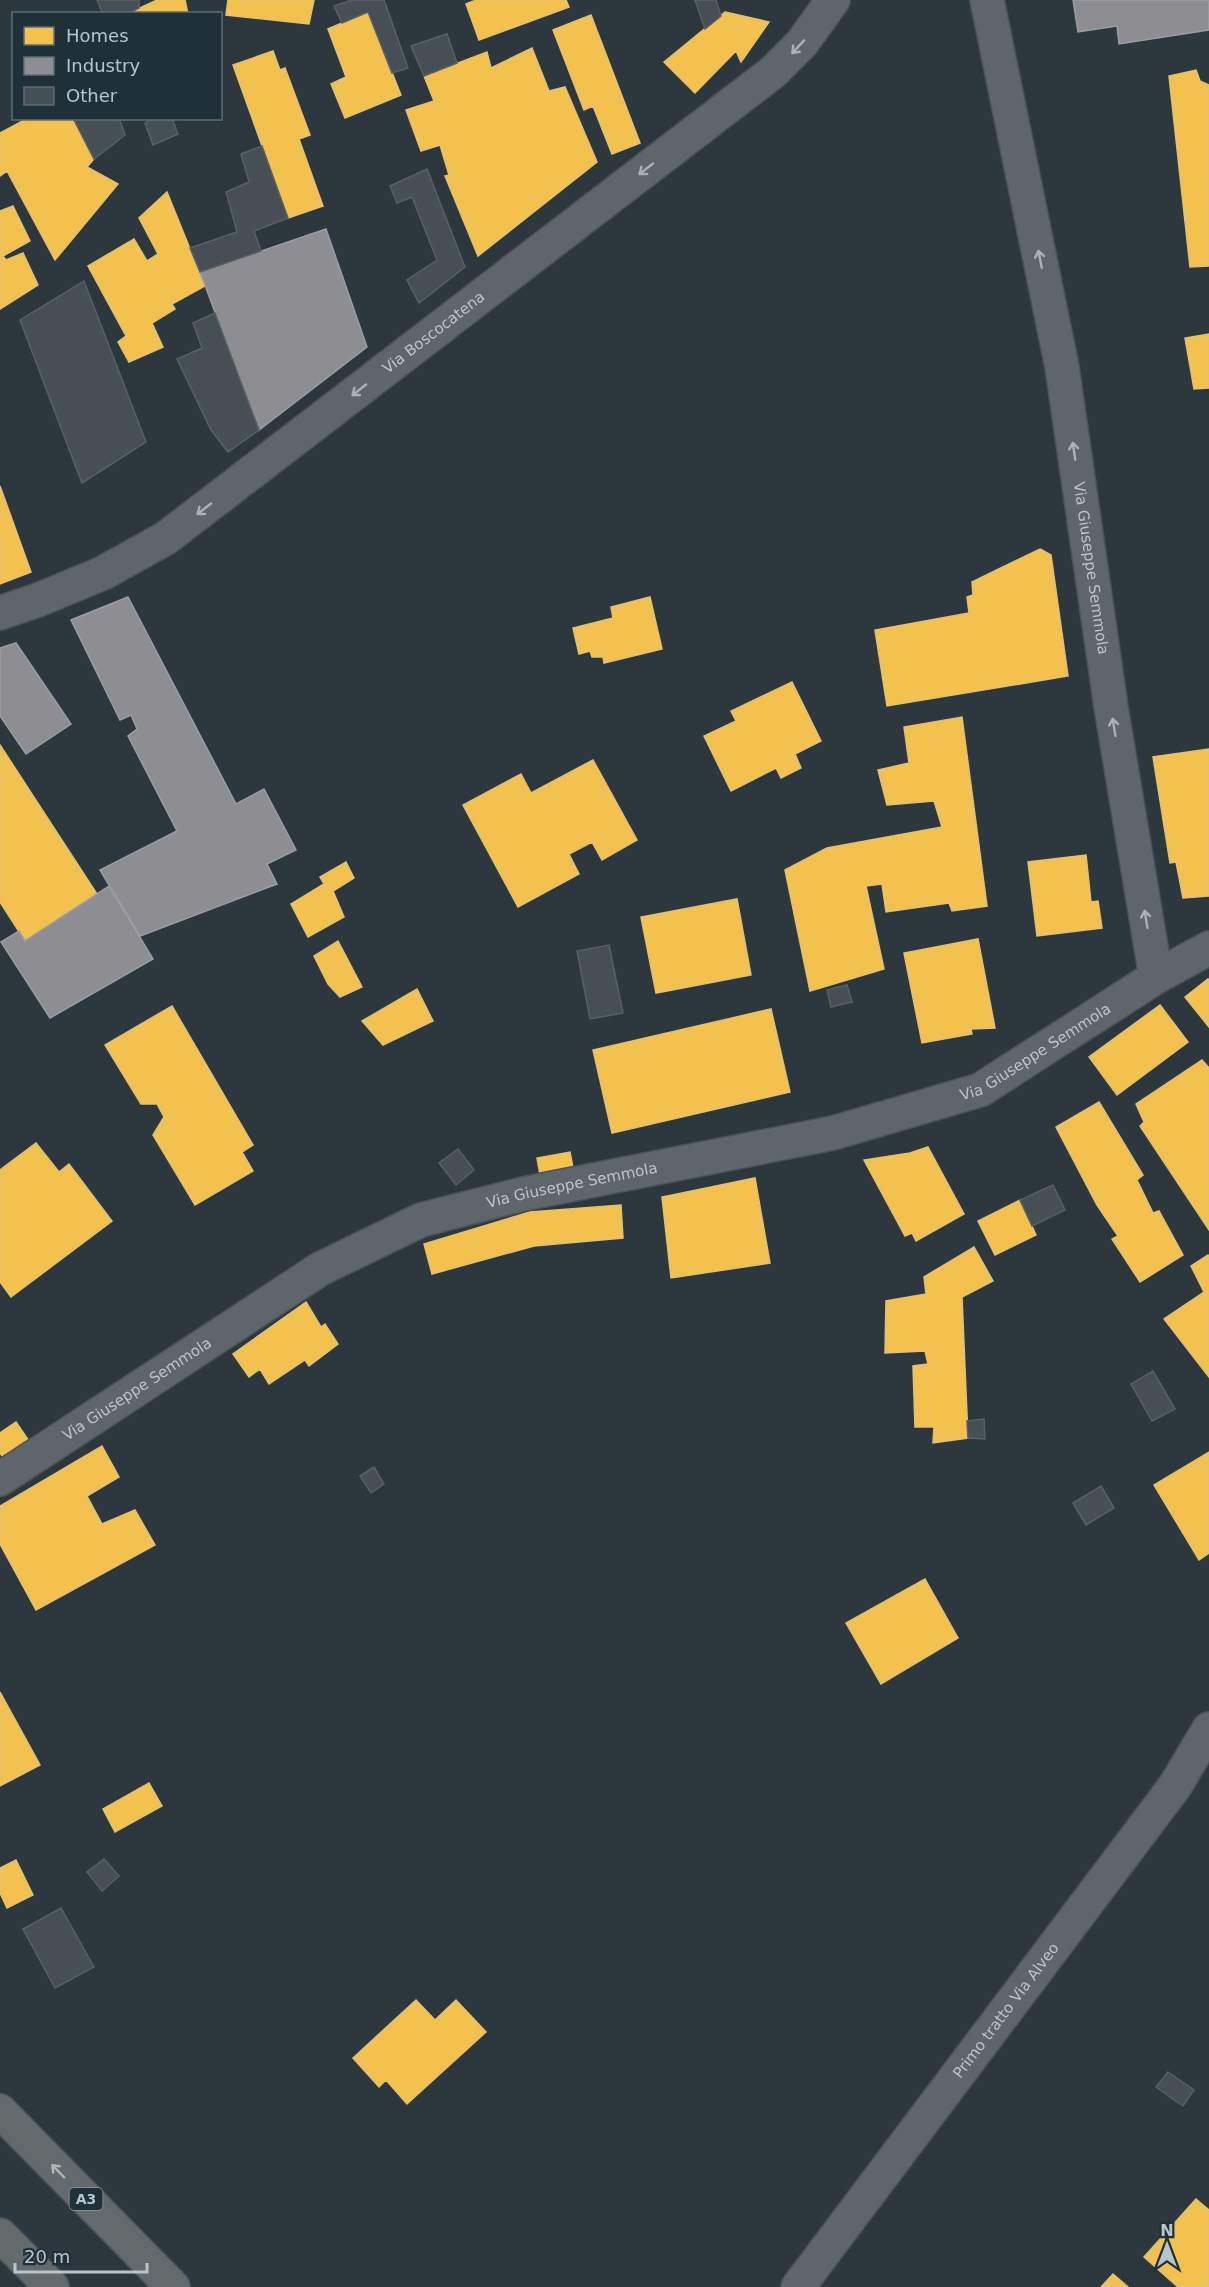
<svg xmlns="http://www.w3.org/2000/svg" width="1209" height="2287" font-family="'DejaVu Sans',sans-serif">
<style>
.homes{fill:#f2c14e;stroke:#e1c274;stroke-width:1.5}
.industry{fill:#8d8d92;stroke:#9a9ea4;stroke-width:1.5}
.building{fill:#464f53;stroke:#566065;stroke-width:1.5}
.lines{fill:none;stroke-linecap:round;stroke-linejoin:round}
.street-casing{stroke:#4c5358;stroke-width:36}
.highway-casing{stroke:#4a5459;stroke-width:36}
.street{stroke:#5f666b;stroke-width:33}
.highway{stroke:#64696b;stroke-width:33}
.oneway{stroke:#a7b2b9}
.oneway2{stroke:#acb7be}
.labels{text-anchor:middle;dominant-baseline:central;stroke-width:6;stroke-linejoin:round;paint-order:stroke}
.shield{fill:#203039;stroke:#8b98a1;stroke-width:1.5}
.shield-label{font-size:14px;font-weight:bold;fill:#b9c5cd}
.street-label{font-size:15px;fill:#b9c5cd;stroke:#203039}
</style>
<rect width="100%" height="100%" fill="#2d383e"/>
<!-- homes -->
<path class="homes" d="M 157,0 L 185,0 L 188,14 L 127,14 Z
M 228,0 L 314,0 L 309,24 L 226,15 Z
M 476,0 L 566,0 L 569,7 L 479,40 L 466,4 Z
M 368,12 L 401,95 L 345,118 L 331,84 L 346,77 L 328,29 Z
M 725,12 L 769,22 L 741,62 L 736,51 L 695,93 L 664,62 Z
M 591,15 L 640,143 L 612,154 L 593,106 L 584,110 L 553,30 Z
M 532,48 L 549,91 L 565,87 L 597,162 L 478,256 L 445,176 L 449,175 L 440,145 L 421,151 L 406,110 L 434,101 L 424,76 L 487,52 L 491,68 Z
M 273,51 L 280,70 L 285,68 L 310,135 L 299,139 L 323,206 L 288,218 L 233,65 Z
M 1196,70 L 1200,81 L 1209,85 L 1209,266 L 1190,267 L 1169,76 Z
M 28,118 L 73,118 L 94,159 L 87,167 L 118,184 L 55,260 L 7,171 L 0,176 L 0,133 Z
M 167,192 L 205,286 L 172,304 L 175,309 L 152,323 L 163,347 L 129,362 L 118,342 L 126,336 L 88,266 L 134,239 L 147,261 L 158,254 L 139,218 Z
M 13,206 L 30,241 L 3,256 L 6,260 L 23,253 L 38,285 L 0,309 L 0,211 Z
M 1209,334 L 1209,388 L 1194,389 L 1185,338 Z
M 0,486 L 31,572 L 0,584 Z
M 1040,549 L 1051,555 L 1068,676 L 887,706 L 875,630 L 969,613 L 967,597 L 973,595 L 972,582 Z
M 650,597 L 662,649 L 604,663 L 603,657 L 592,657 L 590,651 L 579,654 L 573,628 L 613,618 L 611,607 Z
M 792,682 L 821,741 L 795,754 L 801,768 L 781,778 L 776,768 L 731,791 L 704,736 L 736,721 L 731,711 Z
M 962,717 L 987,906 L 952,911 L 949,903 L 886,912 L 882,884 L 866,886 L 884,969 L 810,991 L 785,870 L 827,848 L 942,827 L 934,801 L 887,805 L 878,770 L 909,763 L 904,727 Z
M 0,745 L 97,894 L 25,941 L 0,902 Z
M 1209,749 L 1209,896 L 1183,898 L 1176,862 L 1170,863 L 1153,757 Z
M 593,760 L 637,840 L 602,860 L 592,842 L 569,854 L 579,874 L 518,907 L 463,805 L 521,774 L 531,793 Z
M 1086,855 L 1091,902 L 1098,901 L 1102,928 L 1037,936 L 1028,862 Z
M 346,862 L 354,878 L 333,891 L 344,917 L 308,937 L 291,904 L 324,884 L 320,877 Z
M 737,899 L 751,975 L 656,993 L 641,917 Z
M 978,939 L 995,1028 L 971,1029 L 972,1034 L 922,1043 L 904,953 Z
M 338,941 L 362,987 L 340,997 L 328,984 L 314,956 Z
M 1208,979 L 1209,981 L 1209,1027 L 1185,997 Z
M 417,989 L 433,1021 L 383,1045 L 362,1021 Z
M 1160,1005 L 1188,1042 L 1117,1095 L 1089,1057 Z
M 172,1006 L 253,1145 L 242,1152 L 253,1171 L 195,1205 L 153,1135 L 164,1117 L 157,1104 L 141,1104 L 105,1045 Z
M 771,1009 L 790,1092 L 612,1133 L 593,1050 Z
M 1202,1060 L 1209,1068 L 1209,1230 L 1140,1126 L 1144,1122 L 1136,1104 Z
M 1099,1102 L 1143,1175 L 1137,1180 L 1153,1213 L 1159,1211 L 1183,1255 L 1140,1282 L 1112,1239 L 1118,1236 L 1097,1205 L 1056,1127 Z
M 36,1143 L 59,1172 L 69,1164 L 112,1221 L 11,1297 L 0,1282 L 0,1170 Z
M 928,1147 L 964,1214 L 916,1241 L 912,1233 L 905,1236 L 864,1160 L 910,1153 Z
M 570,1152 L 573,1168 L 540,1175 L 537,1158 Z
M 755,1178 L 770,1263 L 671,1278 L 662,1197 Z
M 1020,1200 L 1036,1235 L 995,1255 L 978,1221 Z
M 621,1205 L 623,1238 L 534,1246 L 432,1274 L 424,1244 L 530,1212 Z
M 974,1247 L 993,1281 L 962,1297 L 968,1438 L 933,1443 L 934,1427 L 915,1427 L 913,1366 L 928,1364 L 925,1351 L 885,1353 L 886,1301 L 926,1294 L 924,1277 Z
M 1208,1255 L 1209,1256 L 1209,1377 L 1164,1319 L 1204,1292 L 1191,1266 Z
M 306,1302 L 321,1327 L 325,1324 L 338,1344 L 309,1366 L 305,1360 L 269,1384 L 260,1369 L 249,1377 L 233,1354 Z
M 16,1422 L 29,1441 L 4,1459 L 0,1453 L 0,1433 Z
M 102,1446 L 119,1477 L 87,1496 L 102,1524 L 135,1510 L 155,1545 L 36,1610 L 0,1544 L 0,1506 Z
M 1209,1452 L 1209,1553 L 1199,1560 L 1154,1485 Z
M 925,1579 L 958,1638 L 881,1684 L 846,1623 Z
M 0,1692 L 40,1765 L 0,1786 Z
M 149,1783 L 162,1806 L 115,1832 L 103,1809 Z
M 16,1860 L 33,1895 L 7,1908 L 0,1893 L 0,1868 Z
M 416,2000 L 435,2020 L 456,2000 L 486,2032 L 407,2104 L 386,2080 L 379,2087 L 353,2058 Z
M 1196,2199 L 1209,2210 L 1209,2287 L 1178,2287 L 1144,2257 Z
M 1113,2274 L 1128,2287 L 1101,2287 Z"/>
<!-- industry -->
<path class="industry" d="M 1073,0 L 1209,0 L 1209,30 L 1119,44 L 1117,26 L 1078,32 Z
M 326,229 L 367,347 L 259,430 L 200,272 Z
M 128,597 L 236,804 L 264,789 L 296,850 L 267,864 L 277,884 L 140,936 L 100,870 L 177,831 L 128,736 L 137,729 L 131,715 L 120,720 L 71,620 Z
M 16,643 L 71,724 L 26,754 L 0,716 L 0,648 Z
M 109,886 L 153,959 L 50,1018 L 1,942 L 19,931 L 25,941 Z"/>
<!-- building -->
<path class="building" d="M 97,0 L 139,0 L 139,8 L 127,14 L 103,14 Z
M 352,0 L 384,0 L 408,68 L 392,73 L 368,12 L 342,23 L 334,6 Z
M 695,0 L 716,0 L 721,16 L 705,29 Z
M 447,34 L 457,63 L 424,76 L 411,46 Z
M 73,118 L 119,118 L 125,135 L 94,159 Z
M 154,118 L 172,118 L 178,134 L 153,145 L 145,123 Z
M 262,146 L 288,218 L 254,231 L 261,251 L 200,272 L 190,248 L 237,232 L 226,192 L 249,182 L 241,154 Z
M 427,169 L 465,267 L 419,303 L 407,280 L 437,260 L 412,197 L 397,203 L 390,186 Z
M 84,281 L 146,442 L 82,483 L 20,320 Z
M 215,313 L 259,430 L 228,452 L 211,430 L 177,359 L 202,348 L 193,323 Z
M 609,945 L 623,1013 L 590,1019 L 577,951 Z
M 847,985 L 852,1002 L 831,1007 L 827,990 Z
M 458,1149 L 474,1170 L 456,1185 L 439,1163 Z
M 1053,1185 L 1065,1210 L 1032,1226 L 1020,1200 Z
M 1153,1371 L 1175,1409 L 1152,1421 L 1131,1384 Z
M 984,1419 L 985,1439 L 968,1438 L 967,1421 Z
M 374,1467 L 384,1484 L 371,1493 L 360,1476 Z
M 1101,1486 L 1114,1508 L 1086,1525 L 1073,1503 Z
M 104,1859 L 119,1876 L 102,1891 L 87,1872 Z
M 61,1908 L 94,1967 L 55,1988 L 23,1929 Z
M 1168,2072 L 1194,2090 L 1183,2106 L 1156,2087 Z"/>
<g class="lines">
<defs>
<g id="street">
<path id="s1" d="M 987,0 L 1062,367 L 1111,707 L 1156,977"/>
<path id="s2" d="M 0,613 L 38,600 L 103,573 L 166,538 L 773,72 L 802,43 L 833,0"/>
<path id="s3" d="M 0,1479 L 320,1269 L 421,1220 L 523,1194 L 833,1133 L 980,1090 L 1156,977 L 1209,948"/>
<path id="s4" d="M 798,2287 L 1175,1786 L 1209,1729"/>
</g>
<path id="highway" d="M 0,2111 L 173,2287
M 0,2235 L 52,2287"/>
</defs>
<!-- street casing -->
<use href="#street" class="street-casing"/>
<!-- highway casing -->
<use href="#highway" class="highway-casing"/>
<!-- street -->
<use href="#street" class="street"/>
<!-- highway -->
<use href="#highway" class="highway"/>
</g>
<!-- one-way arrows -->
<defs><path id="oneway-shaft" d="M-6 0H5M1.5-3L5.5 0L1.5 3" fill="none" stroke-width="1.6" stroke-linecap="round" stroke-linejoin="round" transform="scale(1.5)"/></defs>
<g class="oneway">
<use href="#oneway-shaft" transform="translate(798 47) rotate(133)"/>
<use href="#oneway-shaft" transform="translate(646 169) rotate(142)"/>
<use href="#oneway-shaft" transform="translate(1040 259) rotate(-101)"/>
<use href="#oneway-shaft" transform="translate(359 390) rotate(142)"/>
<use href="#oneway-shaft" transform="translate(1074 451) rotate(-98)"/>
<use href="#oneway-shaft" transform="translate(204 509) rotate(142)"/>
<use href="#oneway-shaft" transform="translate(1114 727) rotate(-99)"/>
<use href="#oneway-shaft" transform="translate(1146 919) rotate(-99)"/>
</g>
<use class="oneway2" href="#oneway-shaft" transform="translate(58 2171) rotate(-134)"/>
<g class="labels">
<!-- shield labels -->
<rect class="shield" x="69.5" y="2188" width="33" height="22" rx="4.5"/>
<g class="shield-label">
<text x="86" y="2199">A3</text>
</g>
<!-- street labels -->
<g class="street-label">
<text stroke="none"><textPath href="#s2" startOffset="520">Via Boscocatena</textPath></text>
<text stroke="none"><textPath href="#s1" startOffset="578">Via Giuseppe Semmola</textPath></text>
<text stroke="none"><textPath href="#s3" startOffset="1136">Via Giuseppe Semmola</textPath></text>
<text stroke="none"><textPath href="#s3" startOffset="650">Via Giuseppe Semmola</textPath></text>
<text stroke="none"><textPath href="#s3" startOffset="164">Via Giuseppe Semmola</textPath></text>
<text stroke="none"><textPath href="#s4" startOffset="346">Primo tratto Via Alveo</textPath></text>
</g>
</g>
<!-- legend -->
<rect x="12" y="12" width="210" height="108" fill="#203039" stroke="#5d6c74" stroke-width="1.5"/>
<rect x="24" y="27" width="30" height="18" fill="#f2c14e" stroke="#5d6c74" stroke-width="1.5"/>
<text x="66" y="42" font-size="18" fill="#b9c5cd">Homes</text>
<rect x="24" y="57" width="30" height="18" fill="#8d8d92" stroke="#5d6c74" stroke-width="1.5"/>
<text x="66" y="72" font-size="18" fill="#b9c5cd">Industry</text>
<rect x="24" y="87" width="30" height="18" fill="#464f53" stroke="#5d6c74" stroke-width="1.5"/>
<text x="66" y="102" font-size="18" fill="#b9c5cd">Other</text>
<!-- north arrow -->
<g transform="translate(1167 2245)" stroke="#203039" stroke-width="4.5" paint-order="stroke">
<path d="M0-4.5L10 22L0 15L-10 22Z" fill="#b9c5cd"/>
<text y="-9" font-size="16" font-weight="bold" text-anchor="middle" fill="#b9c5cd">N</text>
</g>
<!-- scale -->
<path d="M15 2263v9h132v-9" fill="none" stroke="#b9c5cd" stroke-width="3"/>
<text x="24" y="2263" font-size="18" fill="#b9c5cd" stroke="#203039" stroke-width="4.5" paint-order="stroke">20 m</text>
</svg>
